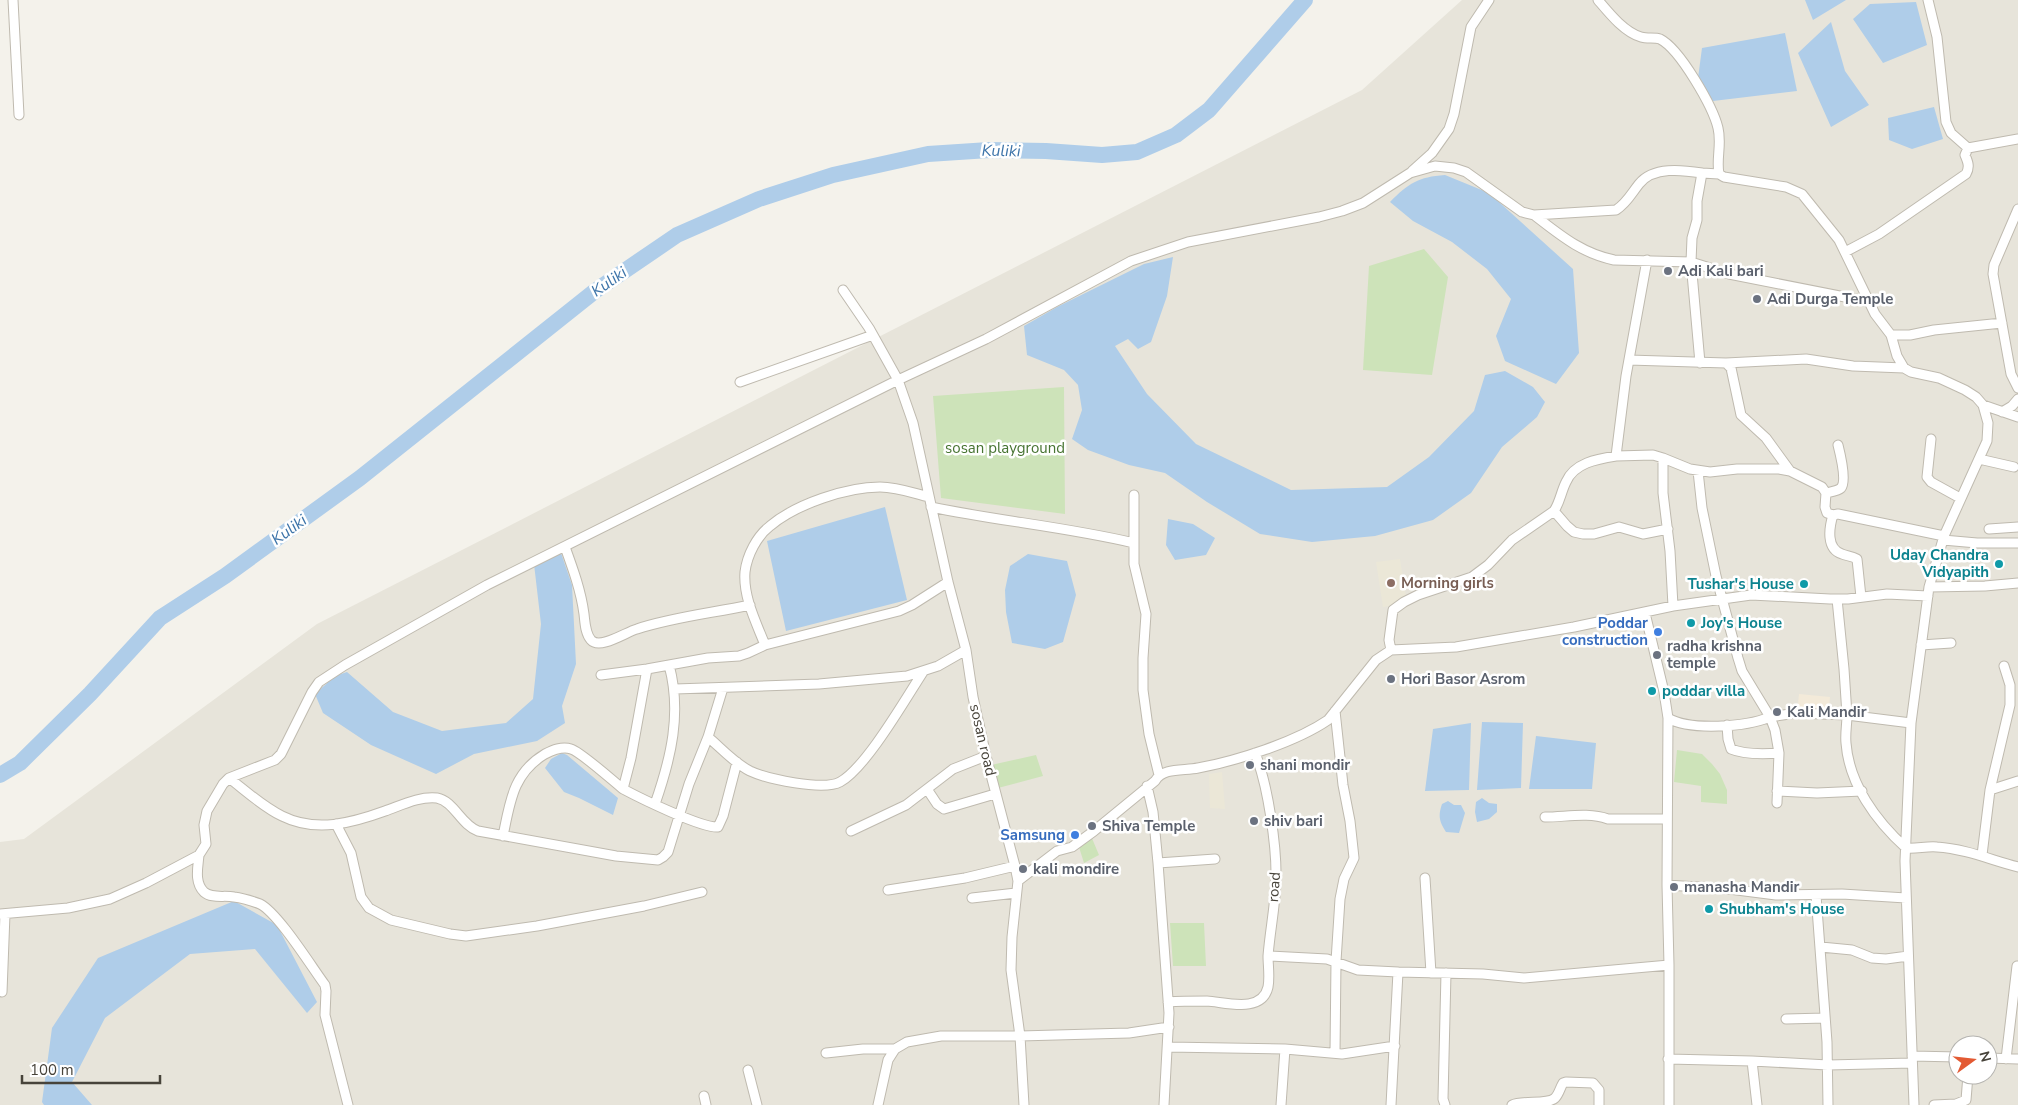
<svg xmlns="http://www.w3.org/2000/svg" width="2018" height="1105" font-family="'Nunito Sans',sans-serif">
<style>
.residential{fill:#e7e4da;fill-rule:evenodd}
.commercial{fill:#f3ead9}
.education{fill:#ebe7d7}
.green{fill:#cde3b9}
.water{fill:#afcde9}
.lines{fill:none;stroke-linecap:round;stroke-linejoin:round}
.river{stroke:#afcde9;stroke-width:16}
.street-casing{stroke:#bfbaaf;stroke-width:11}
.street{stroke:#fff;stroke-width:9}
.worship-dot{fill:#6b7280;stroke:#fff;stroke-width:2}
.culture-dot{fill:#0f9aa8;stroke:#fff;stroke-width:2}
.education-dot{fill:#8d6e63;stroke:#fff;stroke-width:2}
.shop-dot{fill:#3f7fe0;stroke:#fff;stroke-width:2}
.labels{text-anchor:middle;dominant-baseline:central;stroke-width:5;stroke-linejoin:round;paint-order:stroke}
.worship-label{font-size:15px;font-weight:bold;fill:#5b616d;stroke:#fff;text-anchor:start}
.park-label{font-size:15px;fill:#477432;stroke:#fff}
.culture-label{font-size:15px;font-weight:bold;fill:#0d838f;stroke:#fff;text-anchor:start}
.education-label{font-size:15px;font-weight:bold;fill:#785e54;stroke:#fff;text-anchor:start}
.shop-label{font-size:15px;font-weight:bold;fill:#366cbe;stroke:#fff;text-anchor:end}
.street-label{font-size:15px;fill:#47433a;stroke:#fff}
.water-label{font-size:16px;font-style:italic;fill:#3d74a9;stroke:#fff}
</style>
<rect width="100%" height="100%" fill="#f4f2eb"/>
<!-- residential -->
<path class="residential" d="M 1462,0 L 2018,0 L 2018,1105 L 0,1105 L 0,842 L 24,839 L 317,624 L 1362,90 ZM 1958,1045 L 1988,1045 L 1988,1075 L 1958,1075 Z"/>
<!-- commercial -->
<path class="commercial" d="M 1799,694 L 1830,697 L 1828,715 L 1797,713 Z"/>
<!-- education -->
<path class="education" d="M 1400,559 L 1407,603 L 1383,607 L 1376,562 Z
M 1222,772 L 1225,809 L 1210,808 L 1209,774 Z"/>
<!-- green -->
<path class="green" d="M 1424,249 L 1448,277 L 1432,375 L 1363,370 L 1369,266 Z
M 1064,387 L 1065,514 L 941,498 L 933,396 Z
M 1677,750 L 1702,754 L 1712,764 L 1720,774 L 1727,790 L 1727,804 L 1701,802 L 1701,786 L 1674,782 Z
M 1036,755 L 1043,776 L 998,788 L 991,765 Z
M 1091,836 L 1099,855 L 1084,863 L 1079,847 Z
M 1170,923 L 1204,923 L 1206,966 L 1173,966 Z"/>
<!-- water -->
<path class="water" d="M 1805,0 L 1846,0 L 1813,20 Z
M 1916,2 L 1927,45 L 1883,63 L 1853,19 L 1870,4 Z
M 1831,22 L 1845,71 L 1869,105 L 1831,127 L 1798,53 Z
M 1785,33 L 1797,91 L 1713,101 L 1698,78 L 1702,48 Z
M 1934,107 L 1943,139 L 1912,149 L 1889,140 L 1888,118 Z
M 1445,175 L 1489,193 L 1573,269 L 1579,353 L 1556,384 L 1505,361 L 1496,336 L 1511,299 L 1487,269 L 1452,242 L 1413,221 L 1390,202 C 1409,183 1418,177 1445,175 Z
M 1173,257 L 1167,296 L 1151,342 L 1138,349 L 1128,339 L 1115,346 L 1147,394 L 1196,444 L 1291,490 L 1387,487 L 1429,457 L 1474,411 L 1485,375 L 1505,371 L 1533,387 L 1545,402 L 1537,417 L 1502,447 L 1471,493 L 1433,520 L 1375,536 L 1312,542 L 1260,534 L 1207,502 L 1165,473 L 1129,465 L 1088,450 L 1072,439 L 1082,410 L 1078,385 L 1064,370 L 1027,355 L 1024,326 L 1057,307 L 1144,264 Z
M 885,507 L 907,600 L 786,631 L 767,541 Z
M 1168,519 L 1193,524 L 1215,538 L 1206,555 L 1175,560 L 1166,545 Z
M 561,553 L 572,585 L 576,664 L 562,706 L 565,723 L 537,741 L 474,754 L 436,774 L 371,745 L 323,713 L 315,694 L 335,676 L 347,672 L 393,712 L 442,731 L 506,723 L 533,699 L 541,624 L 534,564 Z
M 1028,554 L 1067,561 L 1076,595 L 1063,642 L 1045,649 L 1012,643 L 1006,612 L 1005,590 L 1010,566 Z
M 1482,722 L 1523,723 L 1521,788 L 1477,790 Z
M 1471,723 L 1469,790 L 1425,791 L 1433,729 Z
M 1536,736 L 1596,743 L 1592,789 L 1529,789 Z
M 562,753 L 567,755 L 618,798 L 613,815 L 579,798 L 564,792 L 545,768 L 551,759 Z
M 1482,798 L 1489,803 L 1497,804 L 1497,812 L 1489,819 L 1477,822 L 1475,812 L 1476,802 Z
M 1448,801 L 1454,805 L 1461,805 L 1465,813 L 1459,833 L 1446,832 C 1439,821 1438,816 1442,804 Z
M 234,901 L 277,925 L 317,1002 L 307,1013 L 255,949 L 190,954 L 105,1018 L 72,1082 L 92,1105 L 44,1105 L 42,1102 L 52,1028 L 98,958 Z"/>
<g class="lines">
<!-- river -->
<path class="river" d="M 0,775 L 20,763 L 90,694 L 160,618 L 225,576 L 360,478 L 595,291 L 677,235 L 759,199 L 833,175 L 928,154 L 989,150 L 1046,151 L 1102,155 L 1137,152 L 1176,135 L 1209,110 L 1305,0"/>
<defs>
<path id="street" d="M 13,0 L 19,115
M 1598,0 C 1609,13 1624,32 1641,37 C 1647,39 1655,37 1660,39 C 1680,49 1713,107 1718,128 C 1722,144 1716,159 1719,174 L 1724,177 L 1786,187 L 1802,194 L 1839,240 L 1875,314 L 1891,335 L 1897,356 L 1904,368 L 1911,372 L 1939,378 L 1965,390 L 1976,397 L 1983,405 L 1988,423 L 1987,441 L 1944,536 L 1929,587 L 1911,723 L 1905,861 L 1914,1105
M 1928,0 L 1937,37 L 1946,122 L 1951,133 L 1968,148
M 1412,171 L 1432,153 L 1449,129 L 1454,114 L 1471,27 L 1489,0
M 2018,209 L 1994,265 L 1993,274 L 2011,374 L 2018,388
M 1534,215 C 1560,235 1581,253 1614,260 L 1691,262 L 1729,274 L 1870,302
M 1845,252 L 1879,234 L 1966,174 C 1970,167 1968,162 1965,155 L 1968,148 L 2018,139
M 843,290 L 869,328 L 898,380 L 913,423 L 948,582 L 966,650 L 973,697 L 986,756 L 1015,866 L 1018,881 L 1012,937 L 1011,970 L 1020,1036 L 1024,1105
M 1891,335 L 1910,335 L 1934,330 L 2002,323
M 1629,360 L 1726,363 L 1731,368 L 1741,415 L 1766,438 L 1790,471
M 1700,363 L 1691,262 L 1692,238 L 1697,220 L 1697,201 L 1702,173 L 1719,174
M 1726,363 L 1806,359 L 1853,366 L 1904,368
M 740,382 L 873,335
M 1983,405 L 2018,417
M 2002,412 L 2012,406 L 2018,399
M 1931,439 L 1927,477 L 1931,482 L 1960,498
M 1616,456 L 1653,455 L 1663,458 L 1663,493 L 1670,551 L 1673,606
M 1663,458 L 1690,469 L 1710,472 L 1737,469 L 1779,469 L 1790,471 L 1822,487 L 1826,493 L 1825,507 L 1827,513 L 1833,515
M 1979,459 L 2014,467
M 1826,493 C 1830,492 1838,491 1841,488 C 1847,481 1840,453 1838,445
M 1134,495 L 1134,564 L 1146,614 L 1143,658 L 1143,690 L 1149,734 L 1159,775
M 931,507 C 998,521 1067,527 1134,543
M 1554,511 L 1567,526 L 1574,532 L 1583,534 L 1594,534 L 1619,527 L 1643,534 L 1668,529
M 1989,529 L 2018,527
M 1943,540 L 1977,543 L 2018,543
M 565,547 C 573,569 581,591 584,614 C 585,622 585,633 591,640 C 600,650 626,632 637,629 C 673,617 713,613 750,605
M 1929,587 L 1985,586 L 2018,583
M 1861,597 L 1857,559 C 1852,556 1847,556 1842,554 C 1826,549 1829,528 1833,515 L 1838,514 L 1944,536
M 1837,599 L 1844,669 L 1847,715 L 1911,723
M 1645,613 L 1664,692 L 1668,718 L 1667,885 L 1669,965 L 1669,1105
M 765,645 L 899,611 L 912,605 L 948,582
M 1921,645 L 1951,643
M 1391,650 L 1389,640 L 1393,610 L 1404,602 L 1418,595 L 1472,577 L 1488,565 L 1512,540 L 1554,511 C 1560,502 1561,492 1566,482 C 1574,463 1597,459 1616,456 L 1626,376 L 1647,260
M 647,669 L 631,758 L 623,789 C 640,798 701,828 718,827 L 723,816 L 737,762
M 601,675 L 647,669 L 708,658 L 739,656 L 748,653 L 765,645 C 756,622 743,597 745,572 C 747,555 757,536 770,526 C 796,504 847,487 880,487 C 897,487 913,493 929,497
M 675,689 L 819,684 L 907,676 L 938,666 L 966,650
M 1335,711 L 1343,785 L 1350,821 L 1354,858 L 1344,879 L 1340,899 L 1336,961 L 1335,1053
M 1668,718 C 1690,731 1746,727 1770,717 L 1742,671 L 1738,658 L 1716,576 L 1702,508 L 1698,471
M 1727,725 L 1728,739 L 1731,749 C 1745,755 1765,754 1779,753 L 1775,730 L 1770,717 L 1796,713 L 1847,715 C 1847,724 1845,734 1846,743 C 1849,784 1876,821 1906,848 C 1916,849 1927,846 1937,847 C 1966,849 1991,860 2018,867
M 708,737 C 721,748 734,763 750,771 C 767,779 823,791 840,782 C 866,768 906,698 923,672
M 1255,753 C 1268,785 1277,847 1276,882 C 1275,907 1270,931 1268,956 L 1327,959 L 1358,970 L 1398,972
M 229,778 C 246,791 263,807 282,816 C 316,833 352,823 385,811 C 402,805 420,796 437,798 C 454,801 461,825 478,831 L 616,856 L 658,860 L 663,857 L 668,852 L 689,784 L 708,737 L 723,688
M 1147,786 L 1153,812 L 1158,863 L 1169,1013 L 1164,1105
M 927,789 L 937,804 L 944,809 L 995,794
M 1990,790 L 2010,705 L 2010,685 L 2004,666
M 1777,791 L 1817,793 L 1862,791
M 1777,803 L 1779,753
M 655,804 C 671,758 682,713 669,665
M 1545,817 C 1566,817 1588,812 1608,819 L 1667,819
M 336,824 L 351,853 L 361,897 L 369,908 L 391,920 L 450,934 L 466,936 L 537,926 L 644,906 L 702,892
M 851,831 L 906,805 L 953,769 L 986,756
M 503,836 C 510,802 513,773 545,754 C 553,750 562,746 571,749 C 581,752 613,781 623,789
M 199,855 C 198,867 194,882 204,892 C 212,899 224,895 234,897 C 242,898 252,901 260,904 C 278,913 311,966 325,985 L 326,991 L 325,1015 L 348,1105
M 1982,855 L 1990,790 L 2018,781
M 1158,863 L 1215,859
M 1425,878 L 1431,973
M 1018,881 L 1057,851 L 1072,847 L 1094,831 L 1155,781 C 1163,767 1184,771 1198,768 C 1236,761 1296,742 1328,720 L 1376,660 L 1391,650 L 1456,647 L 1574,627 L 1673,606 L 1751,595 L 1830,599 L 1848,599 L 1887,594 L 1928,596
M 1667,885 L 1729,889 L 1776,895 L 1842,894 L 1906,898
M 888,890 L 965,878 L 1015,866
M 1816,895 L 1827,1042 L 1828,1105
M 972,898 L 1016,893
M 0,914 L 68,908 L 110,899 L 146,883 L 199,855 L 206,844 L 204,825 L 207,811 L 223,784 L 229,778 L 275,760 L 281,754 L 312,692 L 319,682 L 345,665 L 487,585 L 898,380 L 986,339 L 1131,261 L 1188,242 L 1319,217 L 1342,211 L 1363,203 L 1410,173 L 1435,166 L 1454,168 L 1466,172 L 1522,212 L 1534,215 L 1616,210 C 1627,203 1631,194 1639,184 C 1653,166 1683,170 1702,173
M 1821,947 L 1852,950 L 1872,958 L 1886,959 L 1908,956
M 2,992 L 5,914
M 1168,1002 C 1181,1001 1194,1001 1207,1001 C 1225,1002 1262,1014 1268,987 C 1270,977 1268,965 1268,956
M 1786,1019 L 1825,1018
M 1168,1047 L 1285,1049 L 1342,1054 L 1395,1046
M 826,1053 L 863,1049 L 895,1049
M 1912,1056 L 1958,1057
M 1988,1058 L 2018,1059
M 1668,1059 L 1752,1061 L 1828,1065 L 1912,1063
M 2006,1059 L 2017,966
M 1752,1061 L 1757,1105
M 748,1070 L 757,1105
M 704,1096 L 706,1105
M 878,1105 L 888,1060 L 895,1049 L 907,1042 L 941,1036 L 1020,1036 L 1129,1033 L 1169,1027
M 1281,1105 L 1285,1049
M 1391,1105 L 1398,972 L 1483,974 L 1524,978 L 1669,965
M 1445,1105 L 1443,1099 L 1446,973
M 1512,1105 C 1523,1100 1548,1105 1555,1098 C 1559,1094 1560,1088 1563,1083 L 1566,1082 L 1593,1083 L 1599,1090 L 1599,1105
M 1934,1105 L 1956,1104 L 1966,1100 L 1968,1075"/>
</defs>
<!-- street casing -->
<use href="#street" class="street-casing"/>
<!-- street -->
<use href="#street" class="street"/>
</g>
<!-- markers -->
<g class="worship-dot">
<circle cx="1668" cy="271" r="5"/>
<circle cx="1757" cy="299" r="5"/>
<circle cx="1657" cy="655" r="5"/>
<circle cx="1391" cy="679" r="5"/>
<circle cx="1777" cy="712" r="5"/>
<circle cx="1250" cy="765" r="5"/>
<circle cx="1254" cy="821" r="5"/>
<circle cx="1092" cy="826" r="5"/>
<circle cx="1023" cy="869" r="5"/>
<circle cx="1674" cy="887" r="5"/>
</g>
<g class="culture-dot">
<circle cx="1999" cy="564" r="5"/>
<circle cx="1804" cy="584" r="5"/>
<circle cx="1691" cy="623" r="5"/>
<circle cx="1652" cy="691" r="5"/>
<circle cx="1709" cy="909" r="5"/>
</g>
<circle class="education-dot" cx="1391" cy="583" r="5"/>
<g class="shop-dot">
<circle cx="1658" cy="632" r="5"/>
<circle cx="1075" cy="835" r="5"/>
</g>
<g class="labels">
<!-- worship labels -->
<g class="worship-label">
<text x="1678" y="271">Adi Kali bari</text>
<text x="1767" y="299">Adi Durga Temple</text>
<text x="1667" y="646">radha krishna<tspan x="1667" dy="17">temple</tspan></text>
<text x="1401" y="679">Hori Basor Asrom</text>
<text x="1787" y="712">Kali Mandir</text>
<text x="1260" y="765">shani mondir</text>
<text x="1264" y="821">shiv bari</text>
<text x="1102" y="826">Shiva Temple</text>
<text x="1033" y="869">kali mondire</text>
<text x="1684" y="887">manasha Mandir</text>
</g>
<!-- park labels -->
<g class="park-label">
<text x="1005" y="448">sosan playground</text>
</g>
<!-- culture labels -->
<g class="culture-label">
<text x="1989" y="555" text-anchor="end">Uday Chandra<tspan x="1989" dy="17">Vidyapith</tspan></text>
<text x="1794" y="584" text-anchor="end">Tushar's House</text>
<text x="1701" y="623">Joy's House</text>
<text x="1662" y="691">poddar villa</text>
<text x="1719" y="909">Shubham's House</text>
</g>
<!-- education labels -->
<g class="education-label">
<text x="1401" y="583">Morning girls</text>
</g>
<!-- shop labels -->
<g class="shop-label">
<text x="1648" y="623">Poddar<tspan x="1648" dy="17">construction</tspan></text>
<text x="1065" y="835">Samsung</text>
</g>
<!-- street labels -->
<g class="street-label">
<text transform="translate(983 740) rotate(77)">sosan road</text>
<text transform="translate(1274 887) rotate(-86)">road</text>
</g>
<!-- water labels -->
<g class="water-label">
<text transform="translate(1001 151) rotate(1)">Kuliki</text>
<text transform="translate(609 282) rotate(-35)">Kuliki</text>
<text transform="translate(289 530) rotate(-36)">Kuliki</text>
</g>
</g>
<!-- north arrow -->
<g transform="translate(1973 1060) rotate(75)"><circle r="24" fill="#ffffff" stroke="#b5b4b0"/>
<path d="M0-4L9 19L0 12L-9 19Z" fill="#e35a33"/>
<text y="-8" font-size="14" font-weight="bold" text-anchor="middle" fill="#47433a">N</text>
</g>
<!-- scale -->
<path d="M22 1075v8h138v-8" fill="none" stroke="#47433a" stroke-width="2.5"/>
<text x="30" y="1075" font-size="15" fill="#47433a" stroke="#ffffff" stroke-width="4" paint-order="stroke">100 m</text>
</svg>
